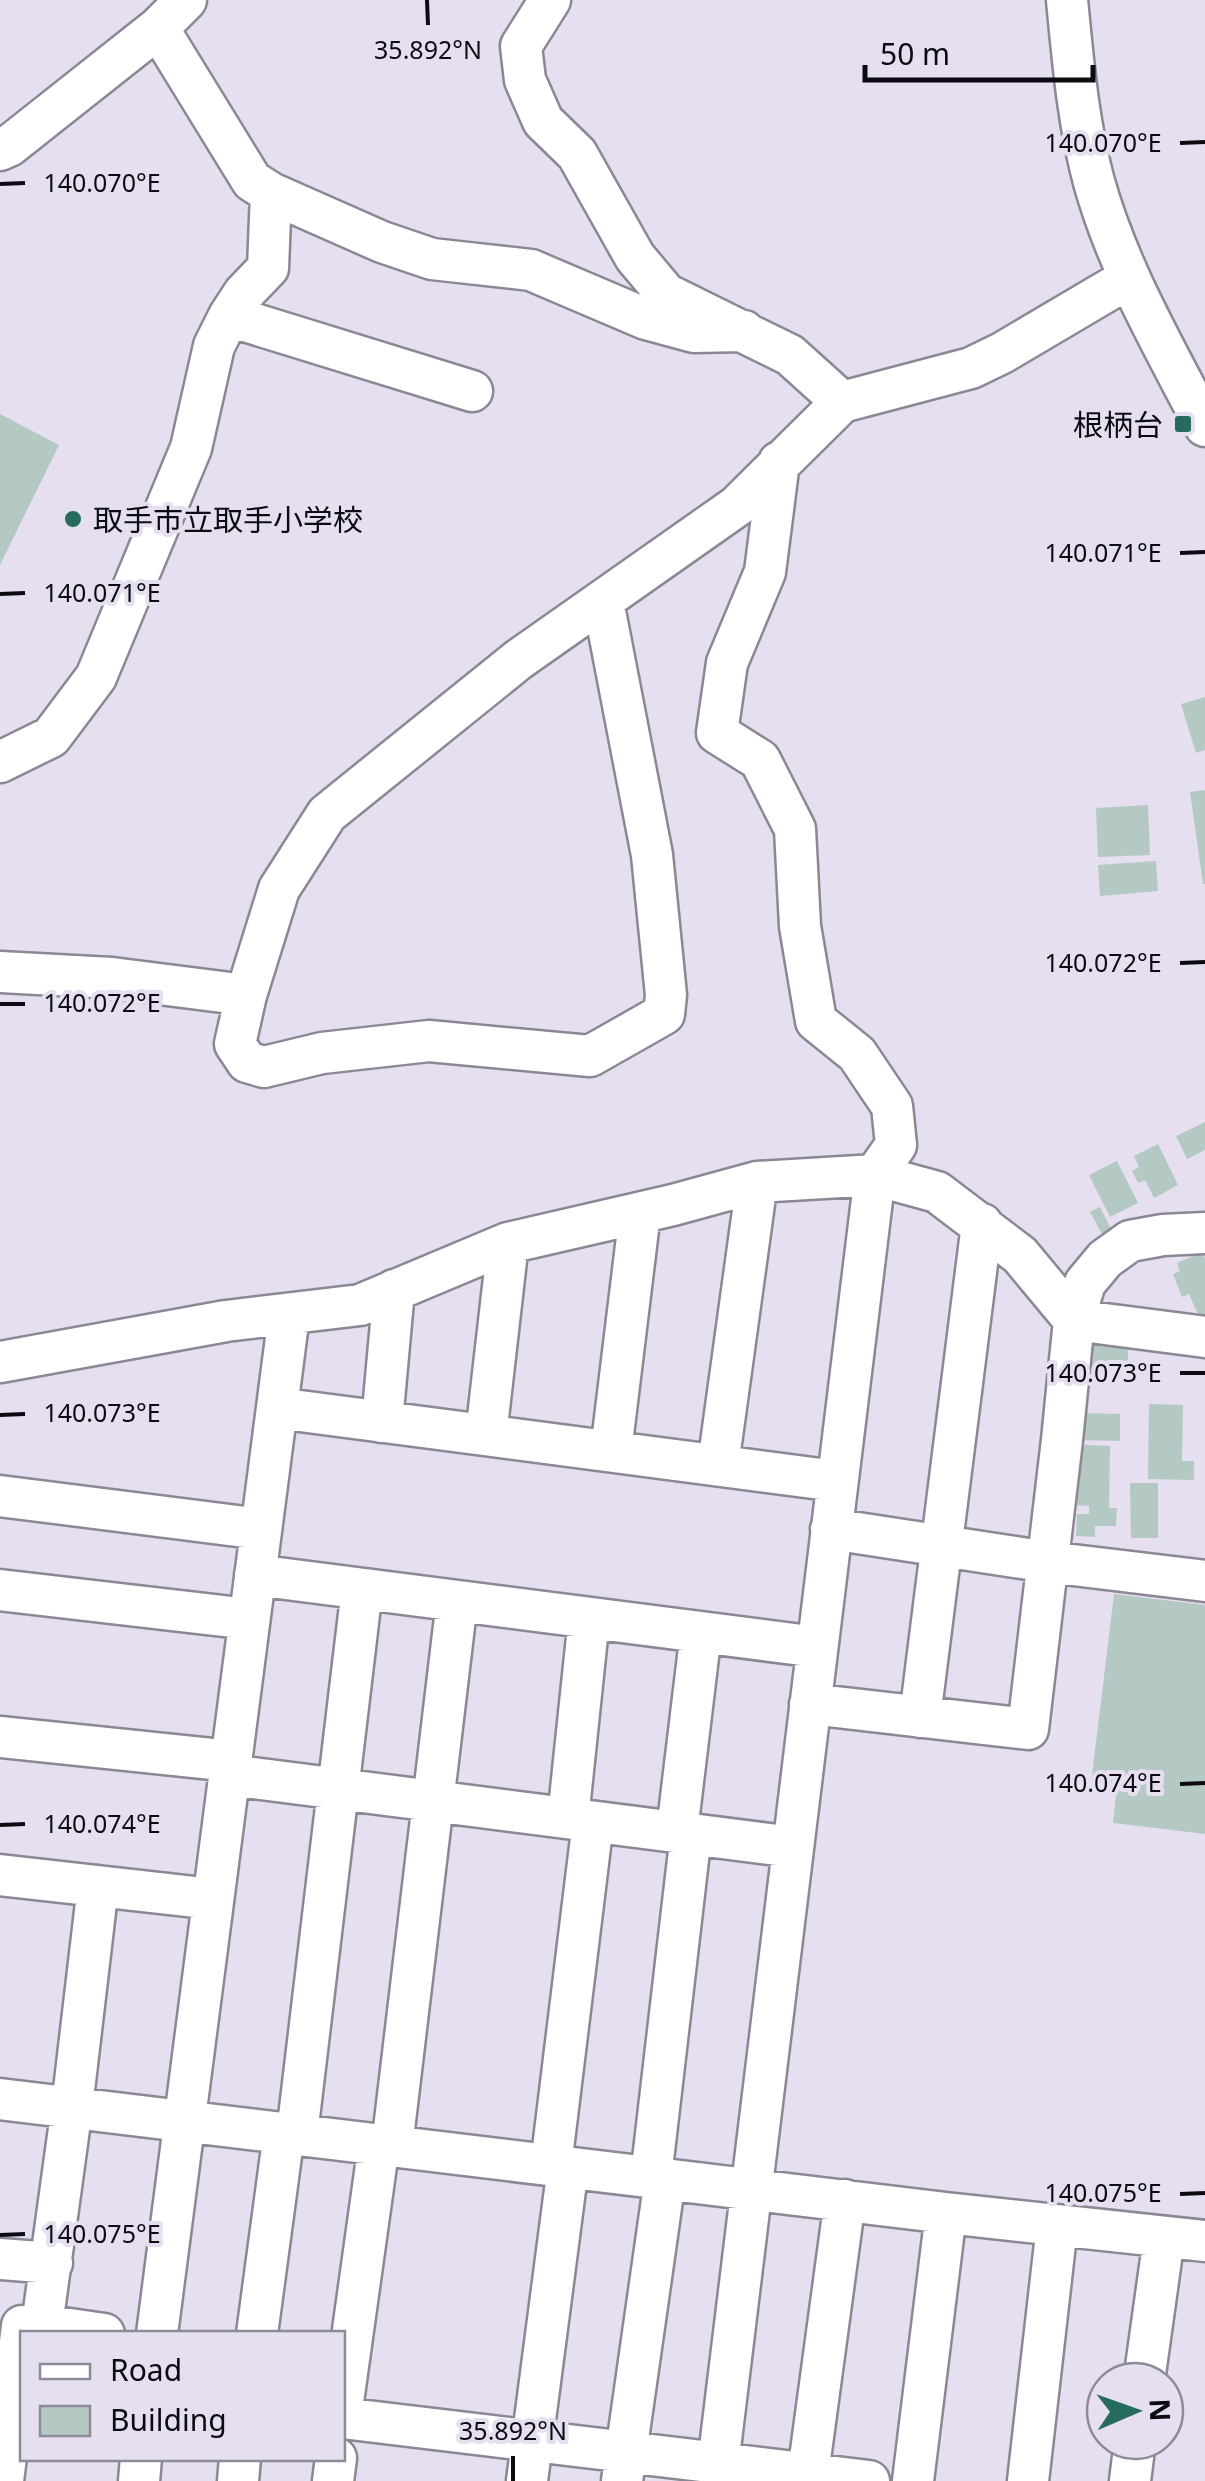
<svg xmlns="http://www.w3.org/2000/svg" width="1205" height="2481" font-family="'Noto Sans','Noto Sans JP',sans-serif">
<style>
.building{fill:#b5c9c4}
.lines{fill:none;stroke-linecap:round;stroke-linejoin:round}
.minor-casing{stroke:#8c8795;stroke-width:45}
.minor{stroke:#fff;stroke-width:40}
.ticks{fill:none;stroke:#0d0b11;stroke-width:4}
.poi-dot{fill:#276b5d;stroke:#e5dff0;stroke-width:4}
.labels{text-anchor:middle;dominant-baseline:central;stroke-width:8;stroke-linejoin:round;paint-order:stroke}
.poi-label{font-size:30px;fill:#0d0b11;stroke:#e5dff0;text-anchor:end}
.ticks-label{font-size:25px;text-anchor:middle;fill:#0d0b11;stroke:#e5dff0;stroke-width:8;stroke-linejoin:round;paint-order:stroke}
</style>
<rect width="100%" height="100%" fill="#e5dff0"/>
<!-- building -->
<path class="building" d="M 0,414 L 59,445 L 0,565 Z
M 1205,697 L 1205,750 L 1196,753 L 1181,704 Z
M 1205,790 L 1205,884 L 1203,884 L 1190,792 Z
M 1148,805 L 1150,855 L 1098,857 L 1096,808 Z
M 1156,861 L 1158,891 L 1100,896 L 1098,865 Z
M 1205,1122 L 1205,1150 L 1187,1159 L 1176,1136 Z
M 1158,1144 L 1178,1185 L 1154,1198 L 1145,1180 L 1138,1183 L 1132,1171 L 1139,1167 L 1134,1156 Z
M 1117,1161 L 1138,1203 L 1110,1217 L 1089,1175 Z
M 1100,1207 L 1111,1229 L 1102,1234 L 1090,1212 Z
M 1202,1252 L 1205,1259 L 1205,1319 L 1201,1321 L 1189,1294 L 1182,1297 L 1173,1274 L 1180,1271 L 1177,1263 Z
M 1088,1341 L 1128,1342 L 1128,1370 L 1087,1369 Z
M 1149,1404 L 1183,1405 L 1182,1461 L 1194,1461 L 1194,1480 L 1148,1479 Z
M 1080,1413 L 1120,1414 L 1120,1441 L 1079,1440 Z
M 1070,1444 L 1110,1446 L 1109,1508 L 1117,1508 L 1116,1526 L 1095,1526 L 1095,1537 L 1076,1536 L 1077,1514 L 1089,1514 L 1089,1506 L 1069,1505 Z
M 1130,1483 L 1158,1483 L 1158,1538 L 1131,1538 Z
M 1114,1594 L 1205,1605 L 1205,1834 L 1113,1823 L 1116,1795 L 1090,1792 Z"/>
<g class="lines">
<defs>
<path id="minor" d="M 550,0 L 521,46 L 525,80 L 543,121 L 577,154 L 635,257 L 666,294 L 790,355 L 842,402
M 1067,0 C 1073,61 1078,123 1094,182 C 1118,268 1164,347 1205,426
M 158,28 L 252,181 L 271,193 L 382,242 L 432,259 L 531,270 L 646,319 L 694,332 L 744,331
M 0,150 L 9,146 L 158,28 L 186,0
M 229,316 L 472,391
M 603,601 L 652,855 L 666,995 L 664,1014 L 590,1056 L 429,1041 L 322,1053 L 264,1067 L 247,1062 L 235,1044 L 246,995 L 279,889 L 327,814 L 518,660 L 737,506 L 842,402 L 971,368 L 1002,353 L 1129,278
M 0,762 L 51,737 L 96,677 L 191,448 L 214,346 L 229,316 L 244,293 L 268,268 L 271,193
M 0,972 L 112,978 L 246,995
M 0,1362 L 226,1321 L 360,1305 L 508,1243 L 673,1205 L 757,1182 L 875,1175 L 937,1192 L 1020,1255 L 1074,1320 L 1205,1337
M 277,1408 L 836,1481
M 382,1422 L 394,1290
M 486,1435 L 508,1243
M 611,1451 L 640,1213
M 718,1465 L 757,1182
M 0,1496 L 261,1529
M 831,1529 L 1048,1562 L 1205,1581
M 255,1575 L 817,1647
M 0,1590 L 249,1619
M 810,1704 L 1028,1729 L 1062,1440 L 1074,1320 L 1085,1283 L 1105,1259 L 1130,1241 L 1163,1235 L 1205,1233
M 920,1717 L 982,1224
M 0,1737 L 231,1761
M 229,1775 L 793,1847
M 568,1818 L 589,1618
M 677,1831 L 701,1632
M 0,1875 L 213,1899
M 0,2099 L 946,2213 L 1205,2241
M 297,2134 L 362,1589
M 392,2146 L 457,1601
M 551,2165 L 593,1822
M 651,2177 L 691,1834
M 0,2259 L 52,2263
M 42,2325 L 72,2107 L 98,1886
M 157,2334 L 289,1315
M 257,2334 L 284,2133
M 1144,2381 L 1164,2238
M 342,2409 L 379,2144
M 342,2418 L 869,2481
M 3,2481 L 22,2326 L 42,2325 L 104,2334
M 139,2481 L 141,2458
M 238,2481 L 240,2458
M 333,2481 L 336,2458
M 527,2481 L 568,2167
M 622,2481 L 665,2179
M 716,2481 L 875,1175 L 896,1145 L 892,1106 L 857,1054 L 816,1021 L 800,926 L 795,829 L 760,760 L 717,733 L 727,663 L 765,572 L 779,462
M 807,2481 L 845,2200
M 913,2481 L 946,2213
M 1028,2481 L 1057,2226
M 1130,2481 L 1135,2441"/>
</defs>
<!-- minor casing -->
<use href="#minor" class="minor-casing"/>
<!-- minor -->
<use href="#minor" class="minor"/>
</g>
<!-- ticks -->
<path class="ticks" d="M 427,0 L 428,25M 1180,143 L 1205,142M 0,184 L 25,183M 1180,553 L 1205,552M 0,594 L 25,593M 1180,963 L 1205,962M 0,1004 L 25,1004M 1180,1373 L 1205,1373M 0,1415 L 25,1414M 1180,1784 L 1205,1783M 0,1825 L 25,1824M 1180,2194 L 1205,2193M 0,2235 L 25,2234M 513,2456 L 513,2481"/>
<!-- markers -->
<g class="poi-dot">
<rect x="1173" y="414" width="20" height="20" rx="5"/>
<circle cx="73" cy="519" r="10"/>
</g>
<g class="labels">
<!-- poi labels -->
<g class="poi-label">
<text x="1163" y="424">根柄台</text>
<text x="93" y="519" text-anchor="start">取手市立取手小学校</text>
</g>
</g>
<g class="ticks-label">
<text x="428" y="59">35.892°N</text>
<text x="1103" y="152">140.070°E</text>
<text x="102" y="192">140.070°E</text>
<text x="1103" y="562">140.071°E</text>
<text x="102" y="602">140.071°E</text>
<text x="1103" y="972">140.072°E</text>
<text x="102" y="1012">140.072°E</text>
<text x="1103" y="1382">140.073°E</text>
<text x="102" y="1422">140.073°E</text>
<text x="1103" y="1792">140.074°E</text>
<text x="102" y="1833">140.074°E</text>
<text x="1103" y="2202">140.075°E</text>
<text x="102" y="2243">140.075°E</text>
<text x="513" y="2440">35.892°N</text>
</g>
<!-- legend -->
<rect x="20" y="2331" width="325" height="130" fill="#e5dff0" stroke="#8f8a97" stroke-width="2.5"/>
<rect x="40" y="2364" width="50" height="15" fill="#ffffff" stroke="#8f8a97" stroke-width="2.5"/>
<text x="110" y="2381" font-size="30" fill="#0d0b11">Road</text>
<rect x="40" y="2406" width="50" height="30" fill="#b5c9c4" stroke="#8f8a97" stroke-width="2.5"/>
<text x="110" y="2431" font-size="30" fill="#0d0b11">Building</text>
<!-- north arrow -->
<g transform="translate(1135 2411) rotate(88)"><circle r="48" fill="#e5dff0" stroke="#8f8a97" stroke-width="2.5"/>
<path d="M0-8L18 38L0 25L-18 38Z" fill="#276b5d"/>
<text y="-15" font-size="28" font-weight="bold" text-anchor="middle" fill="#0d0b11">N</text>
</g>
<!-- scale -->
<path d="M865 65v15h228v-15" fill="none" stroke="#0d0b11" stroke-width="5"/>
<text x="880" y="65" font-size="30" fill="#0d0b11" stroke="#e5dff0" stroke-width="8" paint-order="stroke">50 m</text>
</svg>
